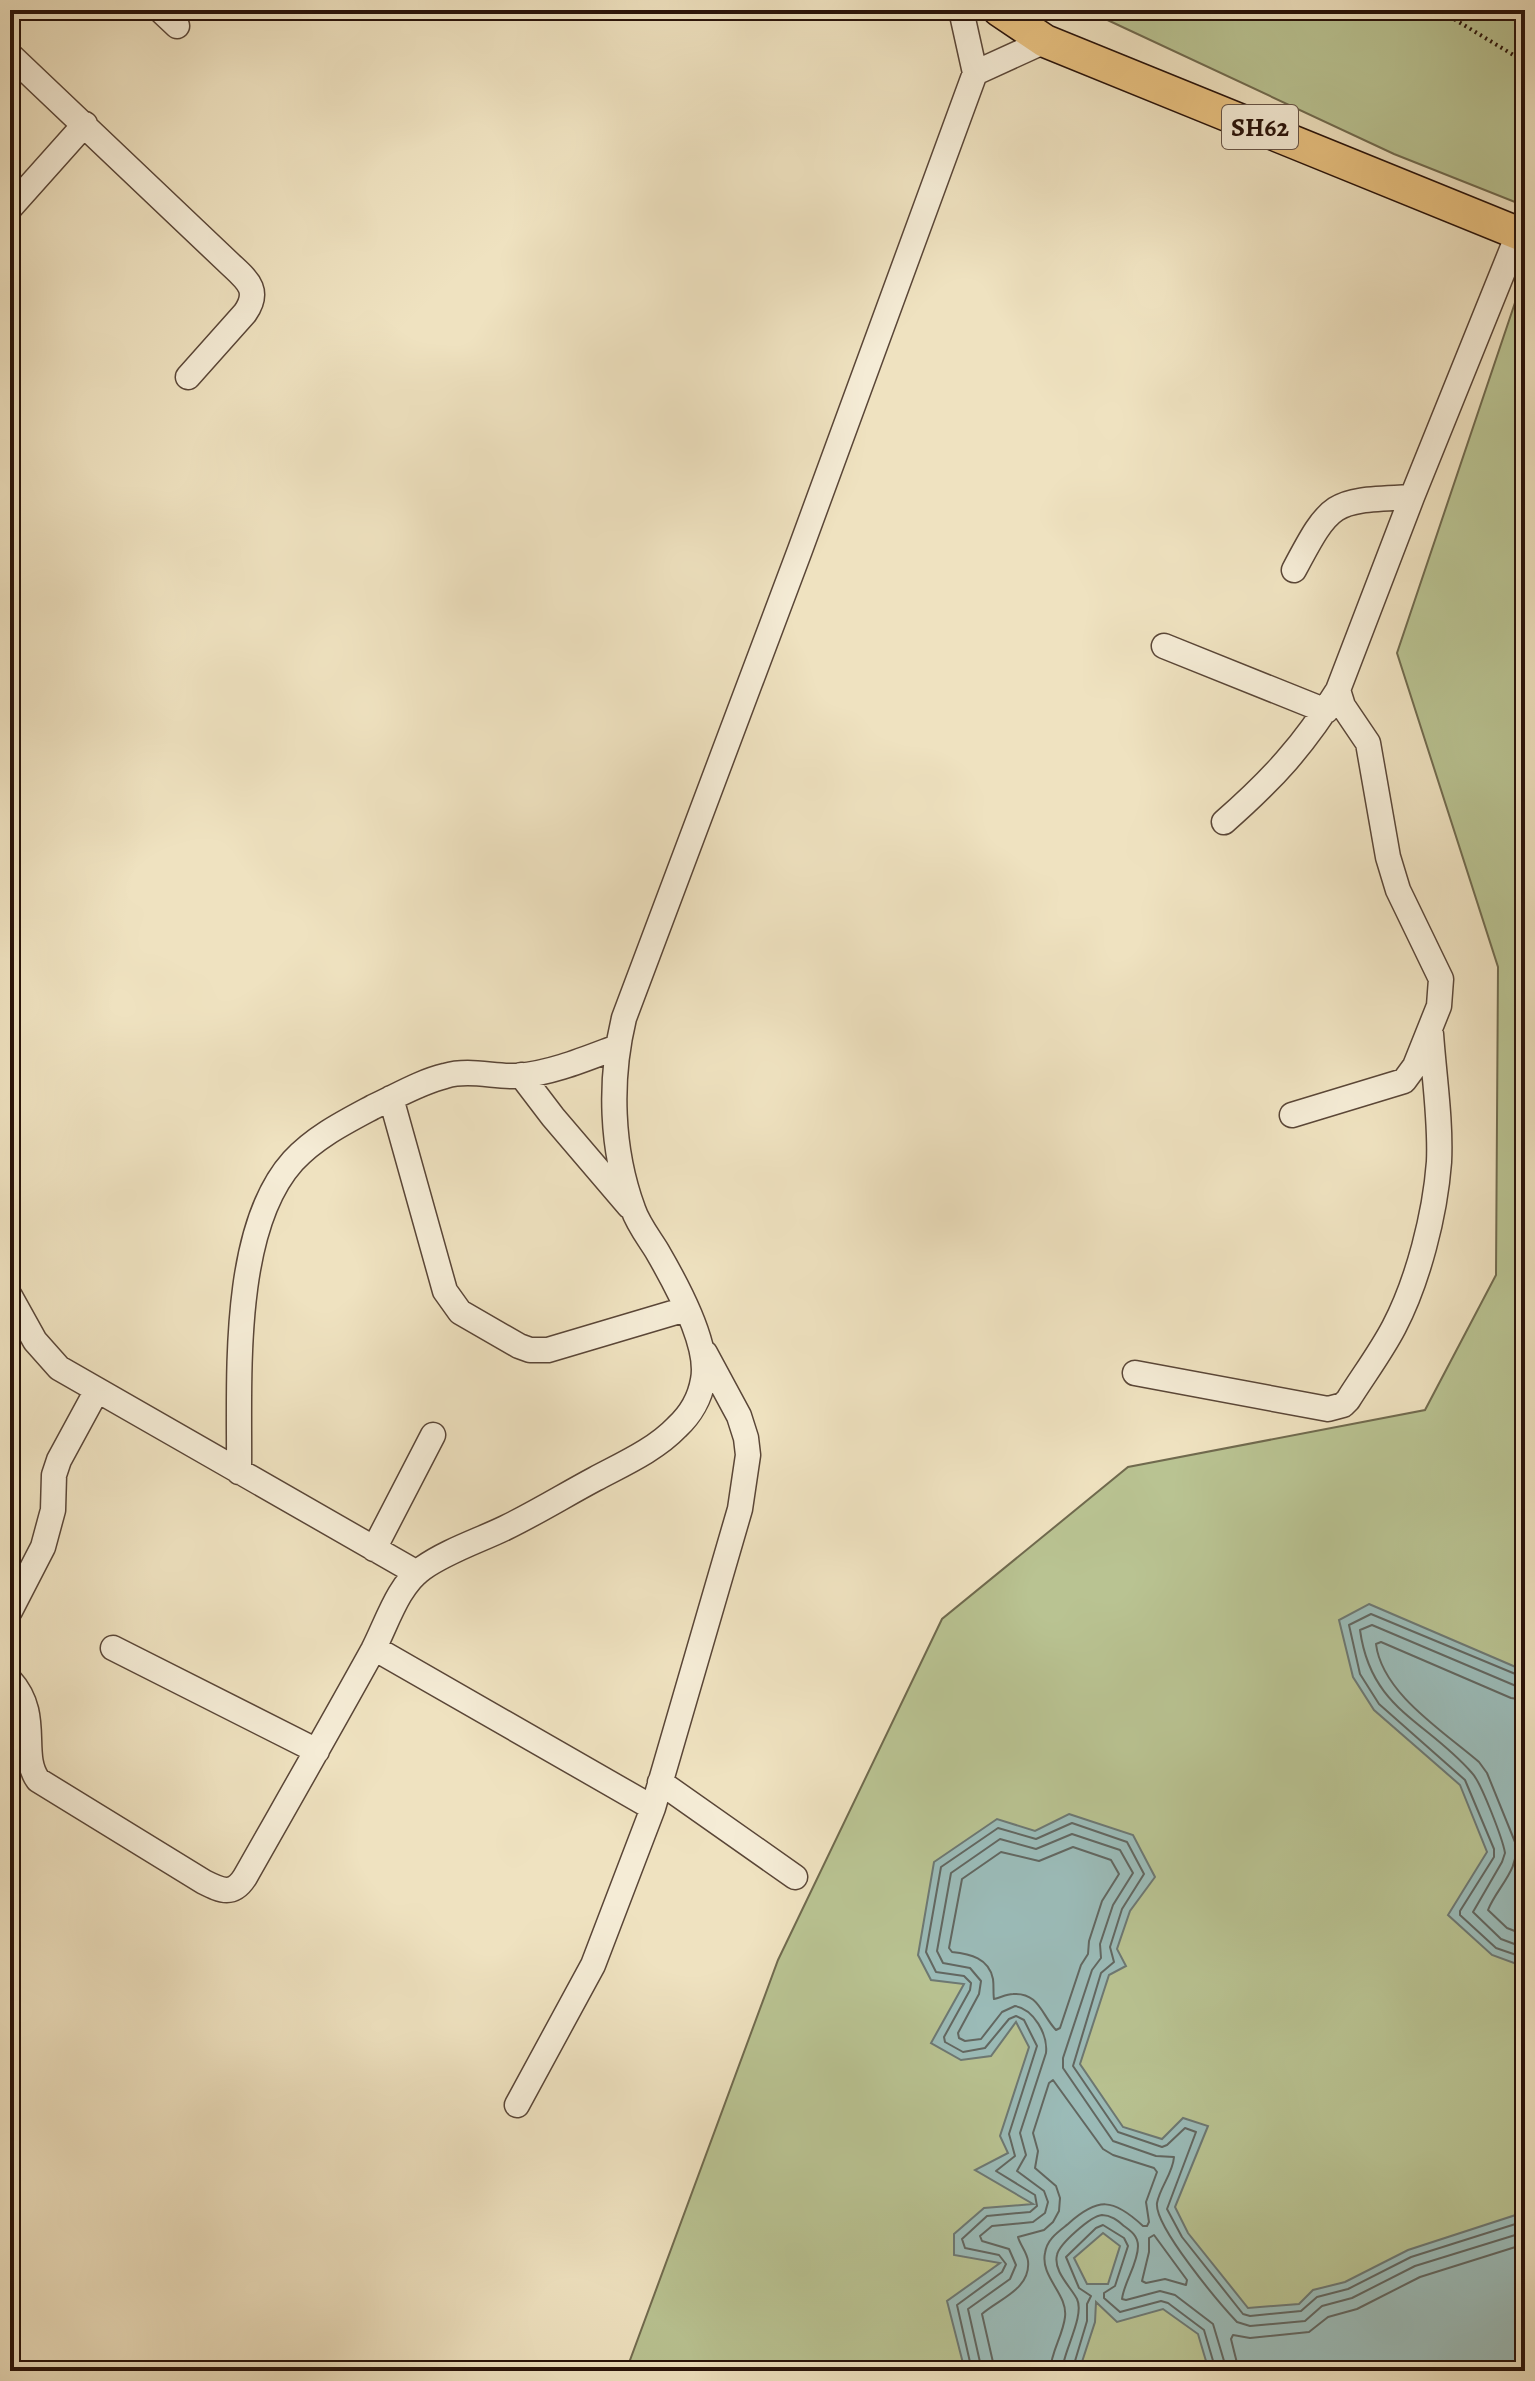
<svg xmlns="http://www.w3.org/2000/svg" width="1535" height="2381" font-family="Alegreya,serif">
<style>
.green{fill:#b9c392;stroke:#706a4e;stroke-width:2}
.water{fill:#9bbcb9;stroke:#6d7873;stroke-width:2;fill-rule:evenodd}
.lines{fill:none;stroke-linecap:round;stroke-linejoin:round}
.shore{stroke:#626761;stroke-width:2}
.minor-casing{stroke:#5a4637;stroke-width:27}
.major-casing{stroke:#281209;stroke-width:35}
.path{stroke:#281209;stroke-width:4;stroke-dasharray:2 4;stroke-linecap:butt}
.minor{stroke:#f5ecd6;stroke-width:24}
.major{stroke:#e8c180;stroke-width:32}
.labels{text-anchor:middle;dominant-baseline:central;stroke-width:7;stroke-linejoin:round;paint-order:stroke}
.shield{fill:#f5ecd6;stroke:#665346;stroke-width:2}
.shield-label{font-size:26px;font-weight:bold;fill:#281209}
</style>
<rect width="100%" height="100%" fill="#efe2c0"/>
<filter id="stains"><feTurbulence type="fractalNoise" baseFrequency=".0025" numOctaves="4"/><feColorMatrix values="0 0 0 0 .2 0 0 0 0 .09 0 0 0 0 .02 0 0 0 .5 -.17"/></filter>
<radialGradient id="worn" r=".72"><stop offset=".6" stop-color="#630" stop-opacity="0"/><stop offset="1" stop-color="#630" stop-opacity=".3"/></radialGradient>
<!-- green -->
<path class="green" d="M 1086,10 L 1525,10 L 1525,206 L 1394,154 Z
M 1525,273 L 1525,2371 L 626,2371 L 778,1960 L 942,1619 L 1128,1467 L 1425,1410 L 1496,1275 L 1498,967 L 1397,653 Z"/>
<!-- water -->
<path class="water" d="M 1369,1604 L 1525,1671 L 1525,1967 L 1492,1955 L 1448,1915 L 1487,1852 L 1460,1785 L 1374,1710 L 1353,1677 L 1339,1620 Z
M 1069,1814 L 1133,1835 L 1155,1877 L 1130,1911 L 1117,1949 L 1126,1966 L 1109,1975 L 1080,2064 L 1123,2127 L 1162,2139 L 1183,2118 L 1208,2126 L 1175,2207 L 1188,2233 L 1248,2308 L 1299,2304 L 1313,2290 L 1345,2282 L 1408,2250 L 1525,2212 L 1525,2371 L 1209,2371 L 1198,2334 L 1163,2309 L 1117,2322 L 1096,2302 L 1095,2322 L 1079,2371 L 965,2371 L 947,2301 L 1000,2263 L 954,2255 L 954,2234 L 984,2208 L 1033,2204 L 975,2170 L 1008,2153 L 1000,2136 L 1029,2047 L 1016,2022 L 991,2056 L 961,2060 L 931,2043 L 964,1984 L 931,1980 L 918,1955 L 934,1862 L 997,1819 L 1035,1831 ZM 1103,2233 L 1120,2246 L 1108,2284 L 1087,2284 L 1074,2258 Z"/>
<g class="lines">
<!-- shore -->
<path class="shore" d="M 1525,1678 L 1371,1614 L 1349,1625 L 1360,1674 L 1379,1704 L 1465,1780 L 1494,1849 L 1494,1857 L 1460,1911 L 1460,1915 L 1496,1948 L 1525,1958
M 1525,1688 L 1516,1686 L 1372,1625 L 1360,1630 C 1371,1710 1426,1720 1472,1773 C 1481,1782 1503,1840 1505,1853 L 1502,1862 L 1473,1912 L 1501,1939 L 1525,1948
M 1525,1700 L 1511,1698 L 1381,1642 L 1376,1644 C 1382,1693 1443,1731 1479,1762 L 1487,1773 L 1515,1842 C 1521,1869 1497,1887 1488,1910 L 1507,1928 L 1525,1935
M 1073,1847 L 1111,1860 L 1119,1874 L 1102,1901 L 1089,1941 L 1088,1954 L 1081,1965 L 1060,2028 L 1056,2030 C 1042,2016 1039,1992 1013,1994 C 1006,1994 1000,1998 994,1999 C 993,1993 994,1986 993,1979 C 989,1958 970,1954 952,1952 L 949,1948 L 962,1879 L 1001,1852 L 1039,1861 Z
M 1154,2235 L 1187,2280 L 1186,2285 L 1165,2279 L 1146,2283 L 1142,2281 L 1149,2252 L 1149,2238 Z
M 972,2371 L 957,2305 L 1002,2272 L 1006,2264 L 999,2255 L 965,2248 L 962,2239 L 987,2216 L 1030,2212 L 1037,2206 L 1035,2195 L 996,2171 L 1015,2156 L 1009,2134 L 1037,2046 L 1024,2020 L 1016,2016 L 1009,2019 L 985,2048 L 963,2052 L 945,2042 L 944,2037 L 970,1990 L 971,1983 L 964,1976 L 936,1972 L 926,1952 L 941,1867 L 998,1828 L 1036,1839 L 1072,1823 L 1127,1842 L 1144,1874 L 1122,1909 L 1110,1947 L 1114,1962 L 1101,1973 L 1073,2066 L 1118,2132 L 1162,2147 L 1167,2145 L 1185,2128 L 1196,2132 L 1167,2209 L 1182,2237 L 1243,2314 L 1250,2316 L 1301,2311 L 1317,2297 L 1348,2289 L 1411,2257 L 1525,2221
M 982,2371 L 968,2309 L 1010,2279 L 1016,2265 L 1009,2249 L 982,2241 L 980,2236 L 992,2226 L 1033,2222 L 1045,2213 L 1048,2202 L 1044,2191 L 1017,2171 L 1026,2155 L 1020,2133 L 1046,2053 C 1048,2035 1034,2009 1015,2006 L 1002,2012 L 981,2039 L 965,2041 L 959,2038 L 958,2033 L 979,1994 L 981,1981 L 970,1968 L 943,1963 L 937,1951 L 951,1873 L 1000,1839 L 1036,1849 L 1072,1834 L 1120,1850 L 1133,1873 L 1113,1905 L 1100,1944 L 1101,1958 L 1092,1970 L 1063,2058 L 1063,2068 L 1113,2141 L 1156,2156 L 1174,2157 C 1173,2173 1160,2187 1157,2203 C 1154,2226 1220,2304 1237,2322 L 1250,2326 L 1305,2321 L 1322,2306 L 1352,2298 L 1415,2266 L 1525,2232
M 995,2371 L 982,2314 C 999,2299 1031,2289 1028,2261 C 1027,2252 1020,2245 1018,2237 L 1044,2230 L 1053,2222 L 1059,2211 L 1060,2198 L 1056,2186 L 1035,2168 L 1038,2151 L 1033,2133 L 1049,2083 L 1053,2080 L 1103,2149 L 1113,2155 L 1154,2168 L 1157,2172 L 1146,2202 L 1149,2222 L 1147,2226 L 1143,2226 C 1113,2198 1098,2197 1068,2224 C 1058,2232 1047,2239 1045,2253 C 1040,2277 1068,2294 1065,2317 C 1063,2335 1051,2352 1050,2371
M 1062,2371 C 1063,2352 1085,2316 1077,2299 C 1070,2286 1053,2271 1057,2255 C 1059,2244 1091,2216 1102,2215 C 1111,2215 1118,2221 1124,2226 C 1131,2231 1138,2236 1138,2246 C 1138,2264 1124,2282 1122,2299 L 1126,2300 L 1160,2291 L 1175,2295 L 1213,2324 L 1227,2371
M 1072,2371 L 1087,2321 L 1087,2304 L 1091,2296 L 1079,2288 L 1066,2257 L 1096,2228 L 1103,2225 L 1124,2238 L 1128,2246 L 1115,2286 L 1104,2293 L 1104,2298 L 1120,2312 L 1161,2301 L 1168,2303 L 1204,2330 L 1216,2371
M 1239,2371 L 1231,2339 L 1233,2335 L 1250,2338 L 1309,2332 L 1328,2317 L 1357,2309 L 1420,2277 L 1525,2244"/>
<defs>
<path id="minor" d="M 160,10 L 177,26
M 10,55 L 230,264 C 247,280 261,290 245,313 L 188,377
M 975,73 L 1045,41
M 10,208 L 85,124
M 1294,570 C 1332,498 1333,501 1412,497
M 1164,646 L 1326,711
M 1224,822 C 1273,779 1304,745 1338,690
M 521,1075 L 553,1117 L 629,1206
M 391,1098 L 445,1291 L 460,1312 L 519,1346 L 530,1350 L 548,1350 L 686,1309
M 1292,1115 L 1404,1081 L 1415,1066 L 1439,1006 L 1441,979 L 1398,890 L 1388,857 L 1368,743 L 1343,706 L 1338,690 L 1412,497 L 1519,232
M 10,1296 L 35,1341 L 59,1368 L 417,1573
M 1135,1373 L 1328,1409 L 1343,1405 L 1348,1400 C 1363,1376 1381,1352 1394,1327 C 1418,1281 1435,1215 1439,1162 C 1441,1121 1434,1076 1431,1034
M 239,1472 C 240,1382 230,1231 293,1161 C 315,1137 345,1122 373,1107 C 397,1096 420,1082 445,1076 C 469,1069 494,1077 518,1076 C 552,1073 585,1059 617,1047
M 374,1549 L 433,1435
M 10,1611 L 43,1547 L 53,1510 L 54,1475 L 59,1460 L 97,1390
M 113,1648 L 317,1751
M 374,1648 L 653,1808
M 10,1680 C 42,1715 19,1754 38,1780 L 204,1882 C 222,1891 233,1896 245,1877 C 288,1801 331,1726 373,1650 C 387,1623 398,1585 423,1568 C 447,1551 478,1541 505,1528 C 536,1513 565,1495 595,1479 C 623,1464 655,1450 677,1427 C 690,1415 700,1398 703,1380 C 710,1345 675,1282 657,1251 C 649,1238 638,1224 633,1209 C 611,1149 609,1080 624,1018 L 800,550 L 975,73 L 961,10
M 660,1782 L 795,1877
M 517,2105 L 593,1965 L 653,1808 L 740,1509 L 748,1455 L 746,1438 L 739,1416 L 705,1353"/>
<path id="major" d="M 999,10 L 1045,41 L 1525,236"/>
</defs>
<!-- minor casing -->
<use href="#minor" class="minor-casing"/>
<!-- major casing -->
<use href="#major" class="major-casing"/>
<!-- path -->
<path class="path" d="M 1439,10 L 1525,62"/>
<!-- minor -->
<use href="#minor" class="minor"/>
<!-- major -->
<use href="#major" class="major"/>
</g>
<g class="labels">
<!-- shield labels -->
<rect class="shield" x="1222" y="105" width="76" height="44" rx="6"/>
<g class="shield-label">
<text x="1260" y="127">SH62</text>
</g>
</g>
<!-- margin -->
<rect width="1535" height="2381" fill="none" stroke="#efe2c0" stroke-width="40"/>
<rect x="12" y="12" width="1511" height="2357" fill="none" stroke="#281209" stroke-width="4"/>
<rect x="20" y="20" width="1495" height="2341" fill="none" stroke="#281209" stroke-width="2"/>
<rect width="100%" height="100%" filter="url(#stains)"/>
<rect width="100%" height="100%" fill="url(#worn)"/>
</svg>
